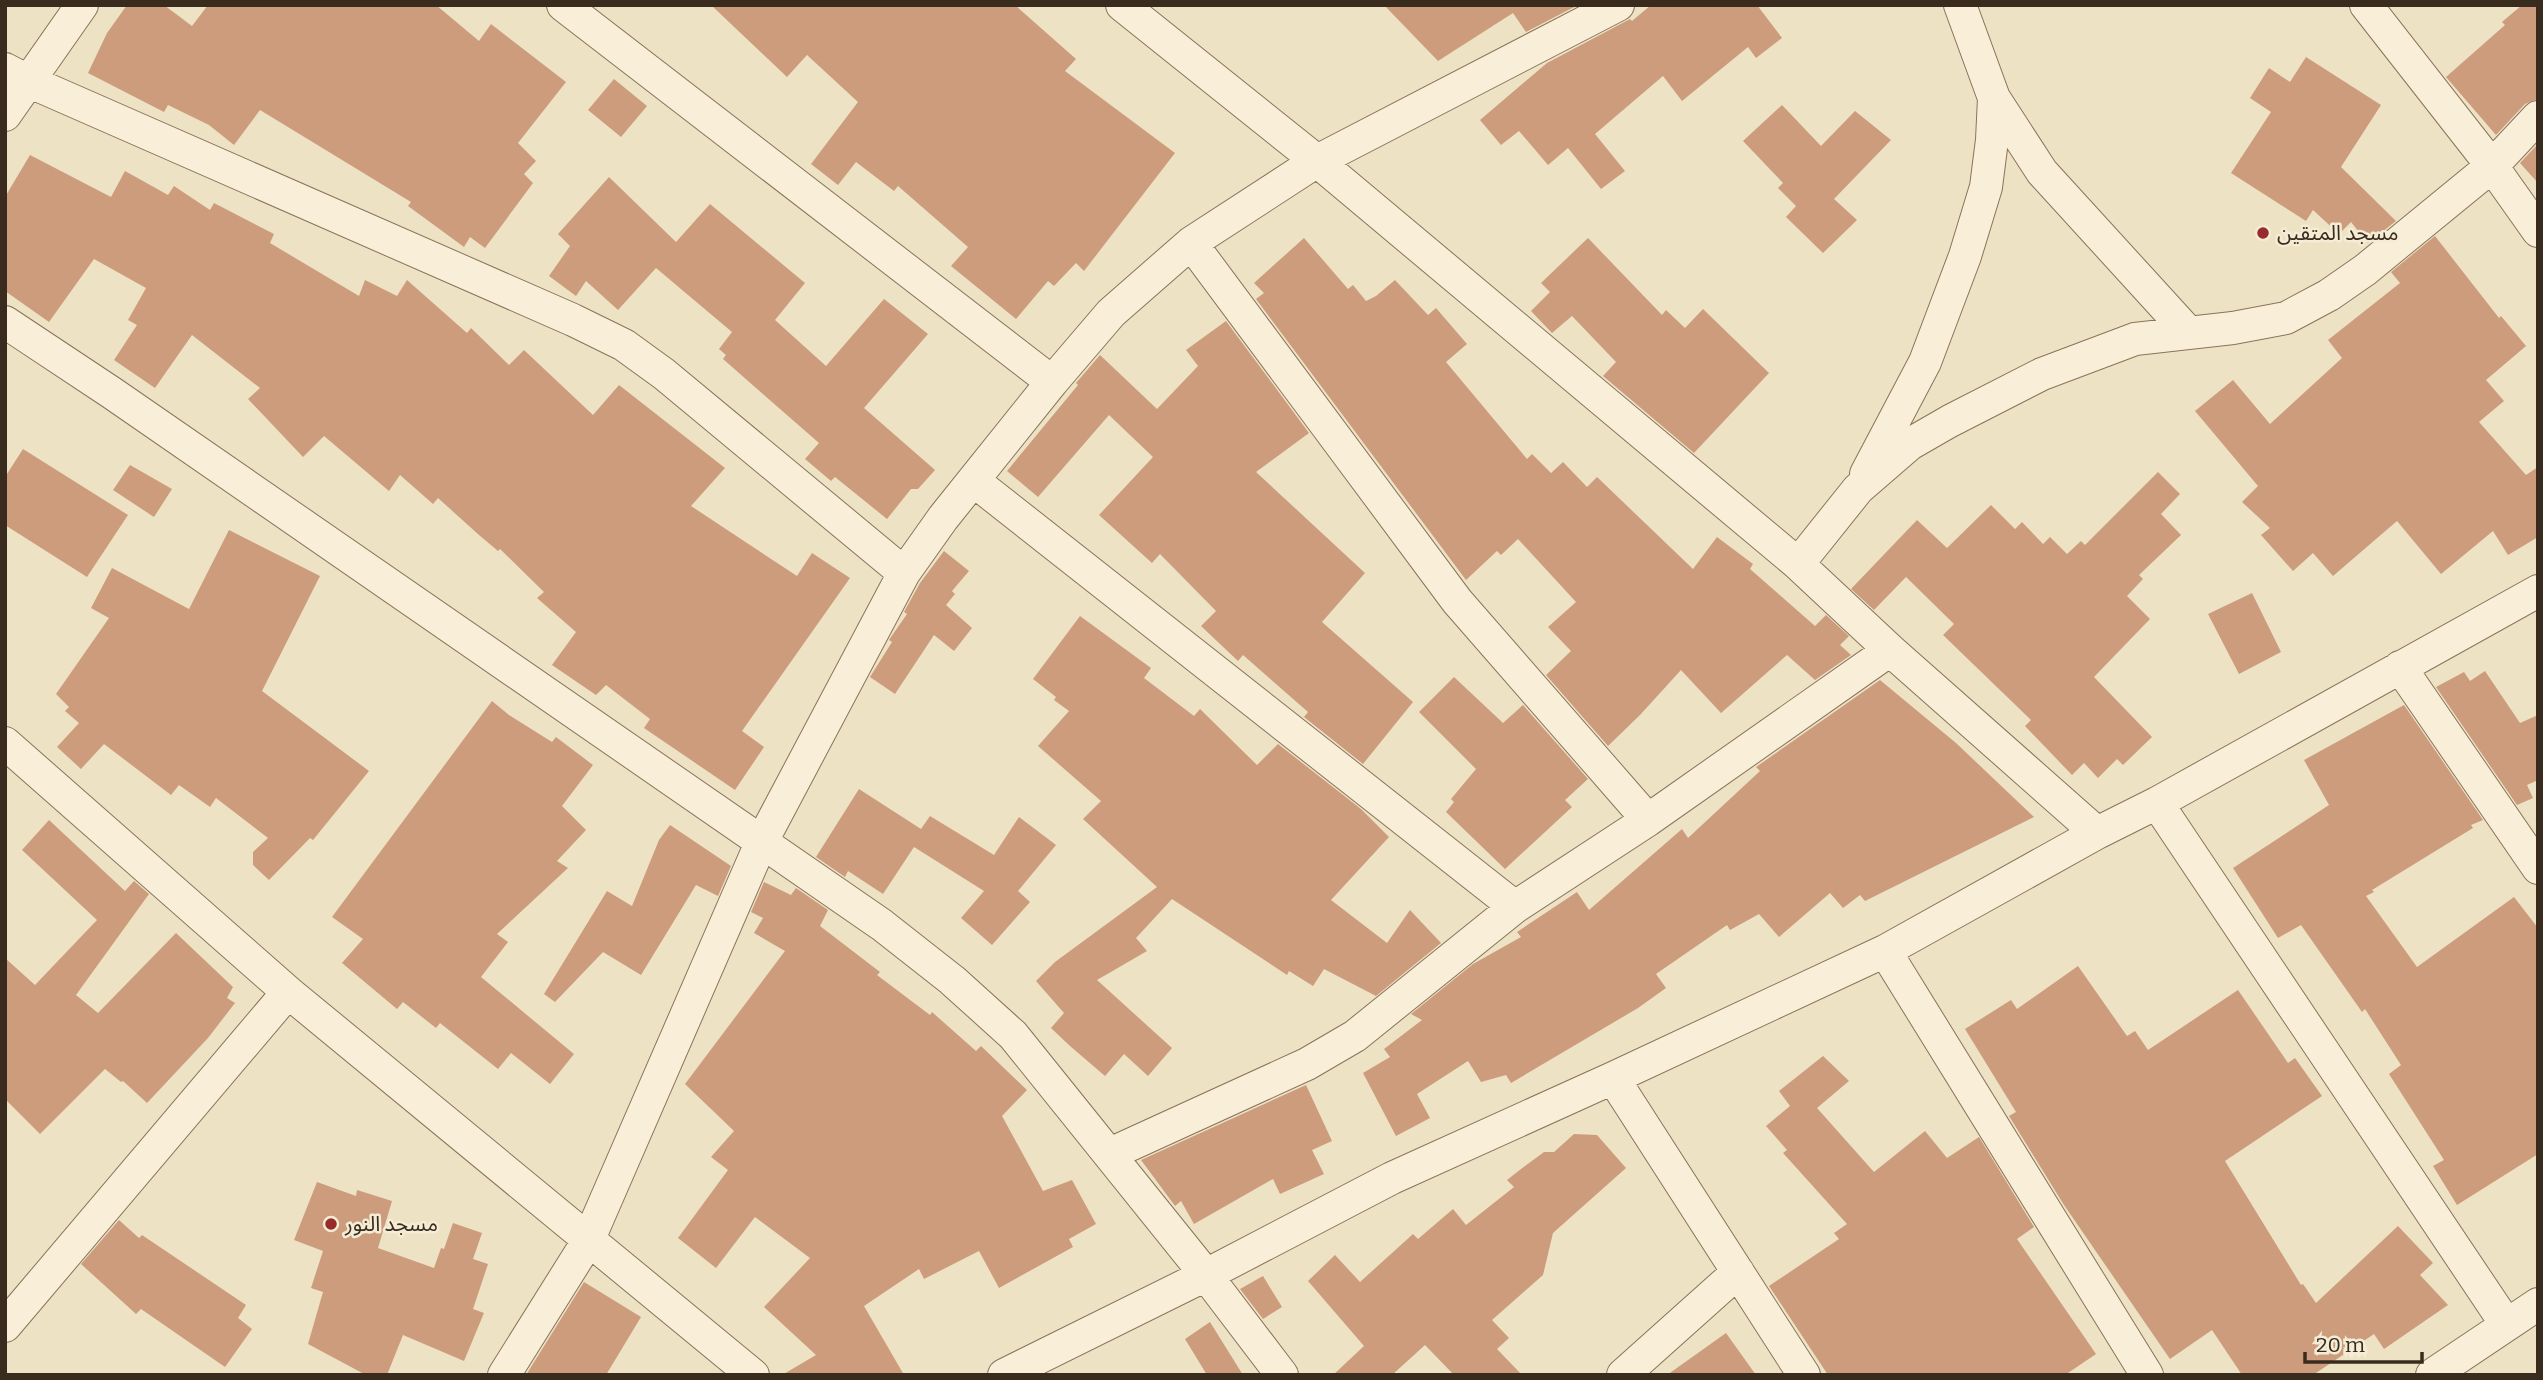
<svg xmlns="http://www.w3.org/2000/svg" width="2543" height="1380" font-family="Bitter,'Noto Sans Arabic',serif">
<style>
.building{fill:#cc9c7c}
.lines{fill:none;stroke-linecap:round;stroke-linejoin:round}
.street-casing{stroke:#89735b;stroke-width:34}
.street{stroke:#f9efd9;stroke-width:32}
.poi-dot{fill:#982c2d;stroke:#f5ecd5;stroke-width:2.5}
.labels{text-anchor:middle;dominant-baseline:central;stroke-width:5;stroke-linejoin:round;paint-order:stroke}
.poi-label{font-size:21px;fill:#392c1f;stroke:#f5ecd5;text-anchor:start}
</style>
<rect width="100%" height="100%" fill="#eee2c5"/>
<!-- building -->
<path class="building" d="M 127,5 L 164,5 L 192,26 L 208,5 L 436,5 L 479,41 L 491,24 L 566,82 L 518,143 L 536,161 L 524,174 L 533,183 L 485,248 L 470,237 L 464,247 L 408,206 L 411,202 L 260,110 L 234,145 L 209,125 L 168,105 L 164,112 L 88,73 L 107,33 Z
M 711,5 L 1015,5 L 1076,59 L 1065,71 L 1175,153 L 1084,271 L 1076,263 L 1054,286 L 1048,281 L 1016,319 L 951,266 L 968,247 L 898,186 L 894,191 L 856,162 L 838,185 L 811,164 L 858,102 L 807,55 L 787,77 Z
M 1384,5 L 1578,5 L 1526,32 L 1513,13 L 1438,61 Z
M 1651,5 L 1757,5 L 1782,38 L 1756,58 L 1748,47 L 1682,101 L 1663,76 L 1595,134 L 1625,171 L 1601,189 L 1568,148 L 1548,165 L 1519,131 L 1501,145 L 1480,120 L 1547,63 L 1630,19 L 1632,21 Z
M 2522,5 L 2538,5 L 2538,99 L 2525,104 L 2496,135 L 2446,77 L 2505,25 L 2502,22 Z
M 2306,57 L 2381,105 L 2341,167 L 2396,221 L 2368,243 L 2351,222 L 2339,234 L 2313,210 L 2306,221 L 2231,173 L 2271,112 L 2250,98 L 2269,68 L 2290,82 Z
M 614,79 L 647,106 L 621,137 L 588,110 Z
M 1782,105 L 1821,146 L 1855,111 L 1891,140 L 1834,199 L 1857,220 L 1823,253 L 1786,217 L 1796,206 L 1778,188 L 1783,183 L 1743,141 Z
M 2538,144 L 2538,183 L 2520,163 Z
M 30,155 L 111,197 L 125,171 L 168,195 L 174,186 L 210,210 L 214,203 L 274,234 L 270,243 L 359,296 L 365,280 L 397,296 L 407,280 L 467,333 L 471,328 L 509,365 L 524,350 L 593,415 L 619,385 L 725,468 L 691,506 L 797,576 L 812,553 L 850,578 L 742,731 L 764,747 L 735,790 L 644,728 L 650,719 L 606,685 L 596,695 L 552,665 L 576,632 L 537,598 L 544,592 L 500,549 L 498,551 L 479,535 L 438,498 L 433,504 L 400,475 L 389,491 L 324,436 L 303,457 L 248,399 L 260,388 L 192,335 L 155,388 L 114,360 L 137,325 L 128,320 L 146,288 L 94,259 L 49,322 L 5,291 L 5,197 Z
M 609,177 L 676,242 L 710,204 L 805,283 L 775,320 L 826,366 L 884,299 L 928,334 L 864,408 L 935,470 L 918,489 L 911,489 L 887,519 L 835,477 L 831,481 L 805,459 L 819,443 L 723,359 L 726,355 L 719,349 L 732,332 L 656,268 L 618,310 L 586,281 L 576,296 L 549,276 L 570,246 L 558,234 Z
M 2435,236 L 2499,318 L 2501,316 L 2526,346 L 2486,380 L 2504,401 L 2479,422 L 2526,475 L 2538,467 L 2538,537 L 2508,555 L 2493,531 L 2441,574 L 2397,521 L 2333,576 L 2313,553 L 2293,571 L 2261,535 L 2270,528 L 2242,502 L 2258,486 L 2195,411 L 2233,380 L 2270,424 L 2342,358 L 2328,340 L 2400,283 L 2391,272 Z
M 1304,238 L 1348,289 L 1353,285 L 1366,301 L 1376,296 L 1395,280 L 1428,315 L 1436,308 L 1467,344 L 1446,362 L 1527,459 L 1532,454 L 1551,473 L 1563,462 L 1587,487 L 1597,477 L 1693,569 L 1717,537 L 1753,564 L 1750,569 L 1815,626 L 1826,615 L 1849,636 L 1840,645 L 1851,655 L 1815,680 L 1787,655 L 1721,713 L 1681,670 L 1640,715 L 1608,746 L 1546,675 L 1571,651 L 1548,627 L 1576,602 L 1518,539 L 1501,555 L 1497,551 L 1466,580 L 1256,299 L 1264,293 L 1254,283 Z
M 1588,238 L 1662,315 L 1666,310 L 1685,328 L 1703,309 L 1769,373 L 1694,453 L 1603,376 L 1616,362 L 1572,316 L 1552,333 L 1531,311 L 1550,292 L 1541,283 Z
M 1226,321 L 1309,433 L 1256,472 L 1365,573 L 1322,622 L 1413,702 L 1363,764 L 1304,717 L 1308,712 L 1243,655 L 1238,661 L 1201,626 L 1216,611 L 1160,554 L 1152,563 L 1099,515 L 1153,457 L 1109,415 L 1038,497 L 1007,471 L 1078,385 L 1076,383 L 1100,355 L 1157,409 L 1198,366 L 1186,350 Z
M 23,449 L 128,515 L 87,577 L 5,525 L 5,477 Z
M 130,465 L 172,489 L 154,517 L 113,490 Z
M 2158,472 L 2180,494 L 2161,514 L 2181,535 L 2139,575 L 2143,579 L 2127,596 L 2150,619 L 2094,677 L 2152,737 L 2123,765 L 2117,759 L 2098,778 L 2084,763 L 2072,775 L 2025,726 L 2031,720 L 1943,635 L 1954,624 L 1906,577 L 1874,610 L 1851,589 L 1917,520 L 1947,548 L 1991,505 L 2015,529 L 2022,522 L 2043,544 L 2050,537 L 2067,554 L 2081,541 L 2085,545 Z
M 229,530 L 320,576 L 262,691 L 369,771 L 313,840 L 310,838 L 269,880 L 253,865 L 253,852 L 268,838 L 216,798 L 210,807 L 179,785 L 171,795 L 104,744 L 81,769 L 57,747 L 79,723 L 65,711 L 69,707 L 56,694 L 109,618 L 91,608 L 112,568 L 189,609 Z
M 944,551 L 969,571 L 952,591 L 955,594 L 946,605 L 972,628 L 954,651 L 934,635 L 895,694 L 870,677 L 892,642 L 889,640 L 891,637 L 907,614 L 904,612 L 920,583 Z
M 2252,593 L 2281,652 L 2239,674 L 2208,614 Z
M 1080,616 L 1151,668 L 1144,678 L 1194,716 L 1200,709 L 1257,765 L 1278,744 L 1361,809 L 1389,837 L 1331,900 L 1387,943 L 1410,910 L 1441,943 L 1376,996 L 1324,969 L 1313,986 L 1289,971 L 1287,975 L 1172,899 L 1136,938 L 1147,951 L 1097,980 L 1172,1048 L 1148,1076 L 1124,1054 L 1105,1076 L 1070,1046 L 1051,1028 L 1064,1013 L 1036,981 L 1055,962 L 1157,887 L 1083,819 L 1101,801 L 1038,746 L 1069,711 L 1054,700 L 1056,697 L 1033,679 Z
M 2485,671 L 2520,723 L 2538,715 L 2538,780 L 2527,785 L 2533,798 L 2517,805 L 2436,687 L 2464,672 L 2470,681 Z
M 1454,677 L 1503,723 L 1523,705 L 1588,779 L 1565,800 L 1572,807 L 1505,869 L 1446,812 L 1454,802 L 1451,799 L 1476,769 L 1419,712 Z
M 1880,680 L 1956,743 L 2034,817 L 1865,901 L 1860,895 L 1843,908 L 1830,893 L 1779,937 L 1759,914 L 1730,930 L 1727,925 L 1656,974 L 1666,988 L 1638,1008 L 1511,1083 L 1506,1075 L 1481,1082 L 1468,1061 L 1417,1094 L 1430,1118 L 1396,1136 L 1363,1073 L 1390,1057 L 1384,1049 L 1422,1020 L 1411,1014 L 1473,964 L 1521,937 L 1517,932 L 1577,892 L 1589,910 L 1682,829 L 1688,838 L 1760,771 L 1756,767 Z
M 492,701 L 509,715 L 552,742 L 556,737 L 593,765 L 562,806 L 586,830 L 557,861 L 568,868 L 497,934 L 508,942 L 481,977 L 574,1054 L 550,1084 L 511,1053 L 498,1069 L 440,1023 L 436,1028 L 403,1002 L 397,1009 L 342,963 L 363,939 L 332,917 Z
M 2404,705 L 2483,820 L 2471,825 L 2473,828 L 2372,890 L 2374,892 L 2366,896 L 2417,967 L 2514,897 L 2538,928 L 2538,1154 L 2457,1205 L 2433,1166 L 2444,1160 L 2389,1074 L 2401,1065 L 2365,1009 L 2362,1012 L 2301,925 L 2278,938 L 2233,868 L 2329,805 L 2304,760 Z
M 859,789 L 921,829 L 930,816 L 994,855 L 1019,817 L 1056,845 L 1018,891 L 1030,902 L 992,945 L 961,918 L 984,891 L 914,847 L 883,894 L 848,871 L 845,877 L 816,857 Z
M 49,820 L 125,891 L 134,881 L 149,894 L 76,995 L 98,1013 L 176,933 L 233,987 L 227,998 L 235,1003 L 208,1038 L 147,1103 L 123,1081 L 121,1082 L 105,1069 L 40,1134 L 5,1099 L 5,958 L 35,985 L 97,920 L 22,850 Z
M 670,825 L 731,866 L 718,896 L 696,885 L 641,975 L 603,952 L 555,1002 L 544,994 L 607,891 L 632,906 L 659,840 Z
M 764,882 L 791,895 L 796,888 L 828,910 L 820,926 L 880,972 L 877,975 L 930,1015 L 932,1012 L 976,1051 L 981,1046 L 1027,1090 L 1002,1116 L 1043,1191 L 1072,1180 L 1096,1224 L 1069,1239 L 1073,1247 L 999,1288 L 979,1251 L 924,1279 L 919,1269 L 864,1306 L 904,1375 L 782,1375 L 816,1355 L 764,1307 L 810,1258 L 755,1217 L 716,1268 L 678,1238 L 728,1170 L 711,1157 L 734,1131 L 685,1084 L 785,951 L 754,933 L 763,918 L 751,912 Z
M 2078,966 L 2127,1036 L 2135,1031 L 2148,1050 L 2238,990 L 2288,1063 L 2295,1058 L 2322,1096 L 2225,1161 L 2301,1285 L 2303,1284 L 2316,1303 L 2398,1226 L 2433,1263 L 2420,1275 L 2448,1305 L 2384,1349 L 2374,1334 L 2313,1375 L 2242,1375 L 2212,1330 L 2170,1359 L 2064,1205 L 2009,1116 L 2016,1112 L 1965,1029 L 2011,1000 L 2017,1009 Z
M 1823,1056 L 1849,1081 L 1817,1108 L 1874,1172 L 1925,1131 L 1947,1158 L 1979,1137 L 2034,1227 L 2017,1239 L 2096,1354 L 2065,1375 L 1828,1375 L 1769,1286 L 1839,1239 L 1834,1233 L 1847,1224 L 1783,1153 L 1787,1150 L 1766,1126 L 1790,1106 L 1779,1091 Z
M 1306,1085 L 1332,1141 L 1312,1150 L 1324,1174 L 1280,1194 L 1273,1179 L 1194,1224 L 1181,1201 L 1175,1206 L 1141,1160 Z
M 1574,1134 L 1597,1135 L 1626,1168 L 1553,1233 L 1543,1275 L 1492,1320 L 1509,1338 L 1497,1349 L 1522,1375 L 1454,1375 L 1425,1345 L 1392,1375 L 1333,1375 L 1364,1346 L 1308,1281 L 1335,1255 L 1360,1282 L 1413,1234 L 1418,1239 L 1453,1209 L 1466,1225 L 1514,1187 L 1507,1180 L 1521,1169 L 1544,1152 L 1554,1152 Z
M 317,1182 L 356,1196 L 357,1190 L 392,1201 L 378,1248 L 434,1268 L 441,1248 L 444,1249 L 453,1223 L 482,1233 L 473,1259 L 488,1264 L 473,1309 L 484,1313 L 464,1361 L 403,1335 L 387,1375 L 366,1375 L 308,1344 L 323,1292 L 311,1288 L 323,1251 L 294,1240 Z
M 119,1220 L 139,1238 L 142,1235 L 246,1305 L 238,1318 L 252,1329 L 225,1367 L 141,1309 L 136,1314 L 81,1264 Z
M 1263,1276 L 1282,1307 L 1263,1319 L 1240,1289 Z
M 584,1282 L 641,1317 L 606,1375 L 526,1375 Z
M 1210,1322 L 1243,1375 L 1207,1375 L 1185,1339 Z
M 1726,1333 L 1756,1375 L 1667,1375 Z"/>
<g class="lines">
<defs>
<path id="street" d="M 563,5 L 1052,382
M 1122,5 L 1317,161 L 1798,564 L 1890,650 L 2097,833
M 1960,5 L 1994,98 L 2042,172 L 2188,332
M 2366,5 L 2492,166 L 2538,231
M 5,69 L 28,81 L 573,320 L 624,345 L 664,374 L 904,573
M 5,115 L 82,5
M 1191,243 L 1457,601 L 1648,820
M 5,322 L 112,393 L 882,925 L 952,980 L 1013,1035 L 1206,1275 L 1282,1375
M 1866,474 L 1925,362 L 1965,256 L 1986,187 L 1992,140 L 1994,98
M 974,481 L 1515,907
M 1798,564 L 1858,489 L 1910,444 L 1950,421 L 2042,374 L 2135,339 L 2233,328 L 2286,318 L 2329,295 L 2365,270 L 2492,166 L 2538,117
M 2400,667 L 2538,868
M 5,743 L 288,992 L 753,1375
M 2157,803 L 2506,1324
M 1885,951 L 2147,1375
M 1613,1078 L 1804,1375
M 1110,1154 L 1307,1064 L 1355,1036 L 1515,907 L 1648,820 L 1890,650
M 5,1326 L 288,992
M 504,1375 L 588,1241 L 761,843 L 904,573 L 943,518 L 1052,382 L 1111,313 L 1191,243 L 1317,161 L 1618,5
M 1004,1375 L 1206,1275 L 1392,1178 L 1613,1078 L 1885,951 L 2097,833 L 2157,803 L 2538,591
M 1623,1375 L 1738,1272
M 2432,1375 L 2538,1304"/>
</defs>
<!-- street casing -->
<use href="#street" class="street-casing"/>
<!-- street -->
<use href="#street" class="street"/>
</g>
<!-- markers -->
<g class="poi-dot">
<circle cx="2263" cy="233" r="7"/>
<circle cx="331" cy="1224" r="7"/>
</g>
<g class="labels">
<!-- poi labels -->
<g class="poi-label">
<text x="2277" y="233">مسجد المتقين</text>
<text x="345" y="1224">مسجد النور</text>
</g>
</g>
<!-- border -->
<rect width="2543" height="1380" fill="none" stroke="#392c1f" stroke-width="14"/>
<!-- scale -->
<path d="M2305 1352v10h117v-10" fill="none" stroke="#392c1f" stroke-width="3.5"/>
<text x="2316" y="1352" font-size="21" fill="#392c1f" stroke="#f5ecd5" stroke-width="5" paint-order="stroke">20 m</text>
</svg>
